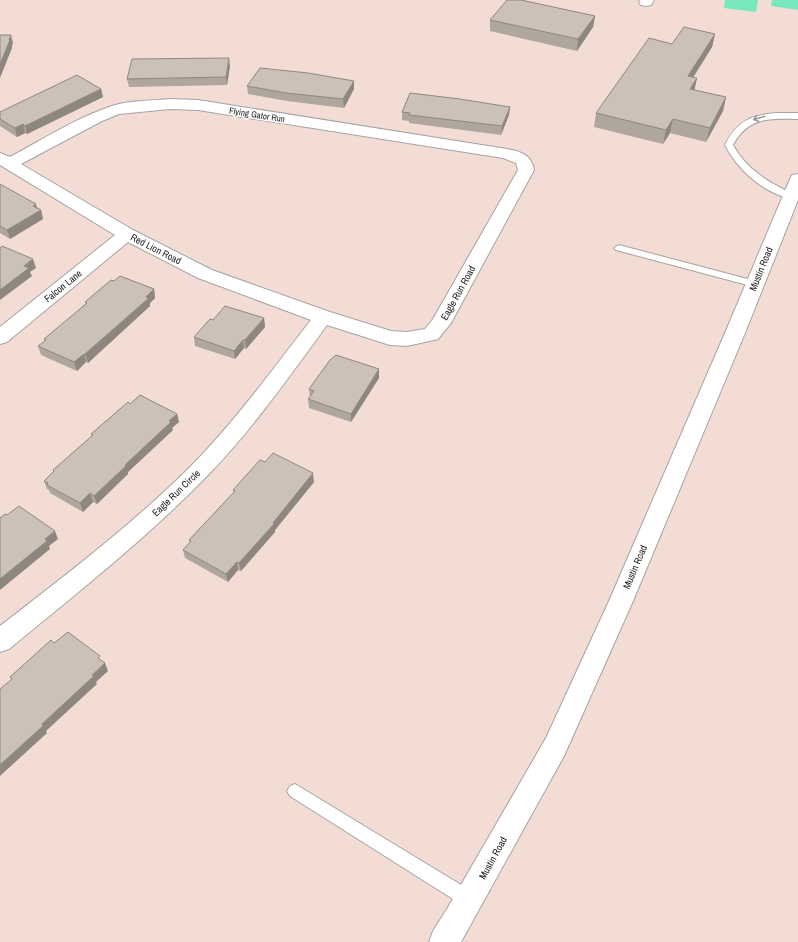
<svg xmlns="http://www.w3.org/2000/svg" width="798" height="942" font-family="'Archivo Narrow',sans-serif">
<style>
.military{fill:#f3dcd3}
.pitch{fill:#77e7bd}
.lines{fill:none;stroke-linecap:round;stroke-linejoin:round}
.service-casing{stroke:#a4a4a4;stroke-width:2}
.minor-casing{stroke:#a4a4a4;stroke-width:2}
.service{fill:#fff;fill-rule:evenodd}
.minor{fill:#fff;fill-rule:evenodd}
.wall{fill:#afa69d}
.shaded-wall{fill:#8e8780}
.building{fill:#cbc1b7;stroke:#8e8780}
.oneway{stroke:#999}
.labels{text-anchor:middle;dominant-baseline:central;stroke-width:3;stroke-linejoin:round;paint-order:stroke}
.far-street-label{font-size:9px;fill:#1d1d1d;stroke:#fff}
.street-label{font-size:10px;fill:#1d1d1d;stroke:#fff}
</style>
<rect width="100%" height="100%" fill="#efebe1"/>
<!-- military -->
<path class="military" d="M 0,0 L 798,0 L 798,942 L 0,942 Z"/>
<!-- pitch -->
<path class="pitch" d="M 725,0 L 758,0 L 756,12 L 724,8 Z
M 772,0 L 798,0 L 798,10 L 771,6 Z"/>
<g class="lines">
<defs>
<path id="service" d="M 777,113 L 798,113 L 798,119 C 770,118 748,117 733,145 C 747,170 769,183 794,194 L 796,196 L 791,199 C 762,192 738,170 725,145 C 737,121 751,115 777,113 Z
M 619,245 L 759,282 L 760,284 L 755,287 L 616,250 L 614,248 Z
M 295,784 L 476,894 L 478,900 L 476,906 L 470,908 L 464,906 L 290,796 L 287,791 L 290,786 Z"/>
<path id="minor" d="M 640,0 L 654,0 L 651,5 L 646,6 L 641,5 L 639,2 Z
M 170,99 L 198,100 L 507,149 C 520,151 532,155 534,170 L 451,323 L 438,339 L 407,346 L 390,345 L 327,325 C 289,377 252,430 207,476 C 146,539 77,593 9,649 L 0,652 L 0,626 C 66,575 133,524 192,465 C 236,420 273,369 311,320 L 198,278 L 128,242 L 7,342 L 0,344 L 0,327 L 115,235 L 0,165 L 0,153 L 10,157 C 42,140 74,119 109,107 C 128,100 150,101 170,99 ZM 170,109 L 198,110 L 503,158 L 516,163 L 518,170 L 433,319 L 425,329 L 407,332 L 391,331 L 330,312 L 212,270 L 133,230 L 21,164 L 102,121 L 119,114 Z
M 798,174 L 798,200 L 745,333 L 633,601 L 564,756 L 461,942 L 429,942 L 433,931 L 447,909 L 546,738 L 609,601 L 725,333 L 790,179 L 792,175 Z"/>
</defs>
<!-- service casing -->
<use href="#service" class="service-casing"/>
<!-- minor casing -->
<use href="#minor" class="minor-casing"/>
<!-- service -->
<use href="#service" class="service"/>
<!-- minor -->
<use href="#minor" class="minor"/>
</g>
<!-- wall -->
<path class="wall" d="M 595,16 L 593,27 L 577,51 L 490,31 L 490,20 Z
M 715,34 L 712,47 L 693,78 L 697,78 L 694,90 L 726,97 L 723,111 L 706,142 L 670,133 L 663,144 L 594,127 L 596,113 L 672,44 Z
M 230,66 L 227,85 L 129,87 L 127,79 Z
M 354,81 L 354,89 L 344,108 L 287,101 L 248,94 L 247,86 Z
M 101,89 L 103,97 L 27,134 L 25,133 L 17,137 L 0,126 L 0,112 Z
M 510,107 L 509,115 L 501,135 L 409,123 L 409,121 L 402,120 L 402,112 Z
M 0,184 L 41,210 L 43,219 L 10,239 L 0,233 Z
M 114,281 L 154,289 L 155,298 L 150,303 L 150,306 L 88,363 L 86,362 L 77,371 L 41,355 L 38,346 L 45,341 L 44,339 L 86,304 L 85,302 Z
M 264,318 L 265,327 L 246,349 L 244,348 L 235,359 L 195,346 L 194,337 Z
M 379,369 L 379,378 L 351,422 L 309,408 L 308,399 L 310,397 L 309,389 Z
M 130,404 L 177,414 L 179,422 L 172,428 L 173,430 L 128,472 L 128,474 L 97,504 L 93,502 L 83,512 L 50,493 L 49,490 L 47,489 L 44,481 L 53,472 L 53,470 L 92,436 L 91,434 Z
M 314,482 L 275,530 L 275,532 L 241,571 L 238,570 L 228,582 L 185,558 L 183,550 L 190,542 L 189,540 L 234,493 L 233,490 Z"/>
<!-- shaded-wall -->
<path class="shaded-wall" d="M 595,16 L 593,27 L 577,51 L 578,39 Z
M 715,34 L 712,47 L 685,90 L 688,76 Z
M 11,35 L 13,43 L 12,46 L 12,48 L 0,78 L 0,64 Z
M 229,58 L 230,66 L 227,85 L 226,77 Z
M 697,78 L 694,92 L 690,89 Z
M 354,81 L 354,89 L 344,108 L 343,99 Z
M 101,89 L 103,97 L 27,134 L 25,126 Z
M 726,97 L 723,111 L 706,142 L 710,128 Z
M 510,107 L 509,115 L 501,135 L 502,126 Z
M 673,119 L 670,133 L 663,144 L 666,130 Z
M 23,124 L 25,133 L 17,137 L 15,128 Z
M 36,204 L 38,212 L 41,210 L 43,219 L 10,239 L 7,230 L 33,206 Z
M 33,259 L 36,268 L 30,272 L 32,276 L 0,300 L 0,290 L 24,266 Z
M 154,289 L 155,298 L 150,303 L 150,306 L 88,363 L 85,354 Z
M 264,318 L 265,327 L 246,349 L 245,340 Z
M 243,340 L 244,348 L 235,359 L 234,351 Z
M 84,354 L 86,362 L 77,371 L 74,362 Z
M 379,369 L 379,378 L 351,422 L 351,414 Z
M 177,414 L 179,422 L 172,428 L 173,430 L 128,472 L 128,474 L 97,504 L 94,496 L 169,421 Z
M 313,473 L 314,482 L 275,530 L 275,532 L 241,571 L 239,563 Z
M 90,493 L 93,502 L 83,512 L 80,503 Z
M 55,531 L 58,539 L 49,546 L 50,549 L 0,590 L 0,579 L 45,539 Z
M 237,562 L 238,570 L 228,582 L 226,574 Z
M 105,663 L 108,671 L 96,682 L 97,684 L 46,731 L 47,733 L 0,776 L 0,765 Z"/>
<!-- building -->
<path class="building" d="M 507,0 L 521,0 L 595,16 L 578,39 L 490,20 Z
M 684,27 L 715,34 L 688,76 L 697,78 L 690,89 L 726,97 L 710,128 L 673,119 L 666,130 L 596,113 L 649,38 L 672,44 Z
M 0,35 L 11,35 L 9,40 L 10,40 L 0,64 Z
M 229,58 L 226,77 L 127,79 L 132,59 Z
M 260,68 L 308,73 L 354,81 L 343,99 L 286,93 L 247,86 Z
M 77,75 L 101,89 L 25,126 L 23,124 L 15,128 L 0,119 L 0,112 Z
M 410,93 L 460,99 L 510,107 L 502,126 L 409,115 L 410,113 L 402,112 Z
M 0,184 L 36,204 L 33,206 L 41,210 L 7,230 L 0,226 Z
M 2,246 L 33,259 L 24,266 L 29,268 L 0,290 L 0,248 Z
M 120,276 L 154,289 L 146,297 L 149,298 L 85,354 L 84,354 L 74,362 L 38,346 L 46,340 L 44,339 L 87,303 L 85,302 L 111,280 L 114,281 Z
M 225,306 L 264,318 L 245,340 L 243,340 L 234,351 L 194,337 L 210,319 L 213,320 Z
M 336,355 L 379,369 L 351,414 L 308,399 L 314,391 L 309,389 L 330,360 Z
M 140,395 L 177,414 L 169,421 L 171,422 L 125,465 L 126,466 L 94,496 L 90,493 L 80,503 L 47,485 L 48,483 L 44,481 L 54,471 L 53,470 L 93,435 L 91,434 L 128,402 L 130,404 Z
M 273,453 L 313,473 L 273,523 L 274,524 L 239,563 L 237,562 L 226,574 L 183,550 L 191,541 L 189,540 L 235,491 L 233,490 L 260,460 L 265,462 Z
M 19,506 L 55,531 L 45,539 L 47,541 L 0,579 L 0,518 L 5,514 L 7,515 Z
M 68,632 L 100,656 L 98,658 L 105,663 L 92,675 L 94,676 L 42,724 L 43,726 L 0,765 L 0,689 L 12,679 L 10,677 L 51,640 L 54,643 Z"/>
<!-- one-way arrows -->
<defs><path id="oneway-shaft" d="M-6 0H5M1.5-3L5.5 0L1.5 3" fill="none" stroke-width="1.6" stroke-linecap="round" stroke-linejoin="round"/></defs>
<use class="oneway" href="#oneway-shaft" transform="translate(759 118) rotate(163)"/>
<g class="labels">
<!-- far-street labels -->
<g class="far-street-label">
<text transform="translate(257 115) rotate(9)">Flying Gator Run</text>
</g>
<!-- street labels -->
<g class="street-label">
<text transform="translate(156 249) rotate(27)">Red Lion Road</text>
<text transform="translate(761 269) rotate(-68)">Mustin Road</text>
<text transform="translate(63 286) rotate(-39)">Falcon Lane</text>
<text transform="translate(458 293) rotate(-61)">Eagle Run Road</text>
<text transform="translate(176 493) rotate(-44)">Eagle Run Circle</text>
<text transform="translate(635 567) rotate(-67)">Mustin Road</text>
<text transform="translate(493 858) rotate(-61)">Mustin Road</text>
</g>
</g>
</svg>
